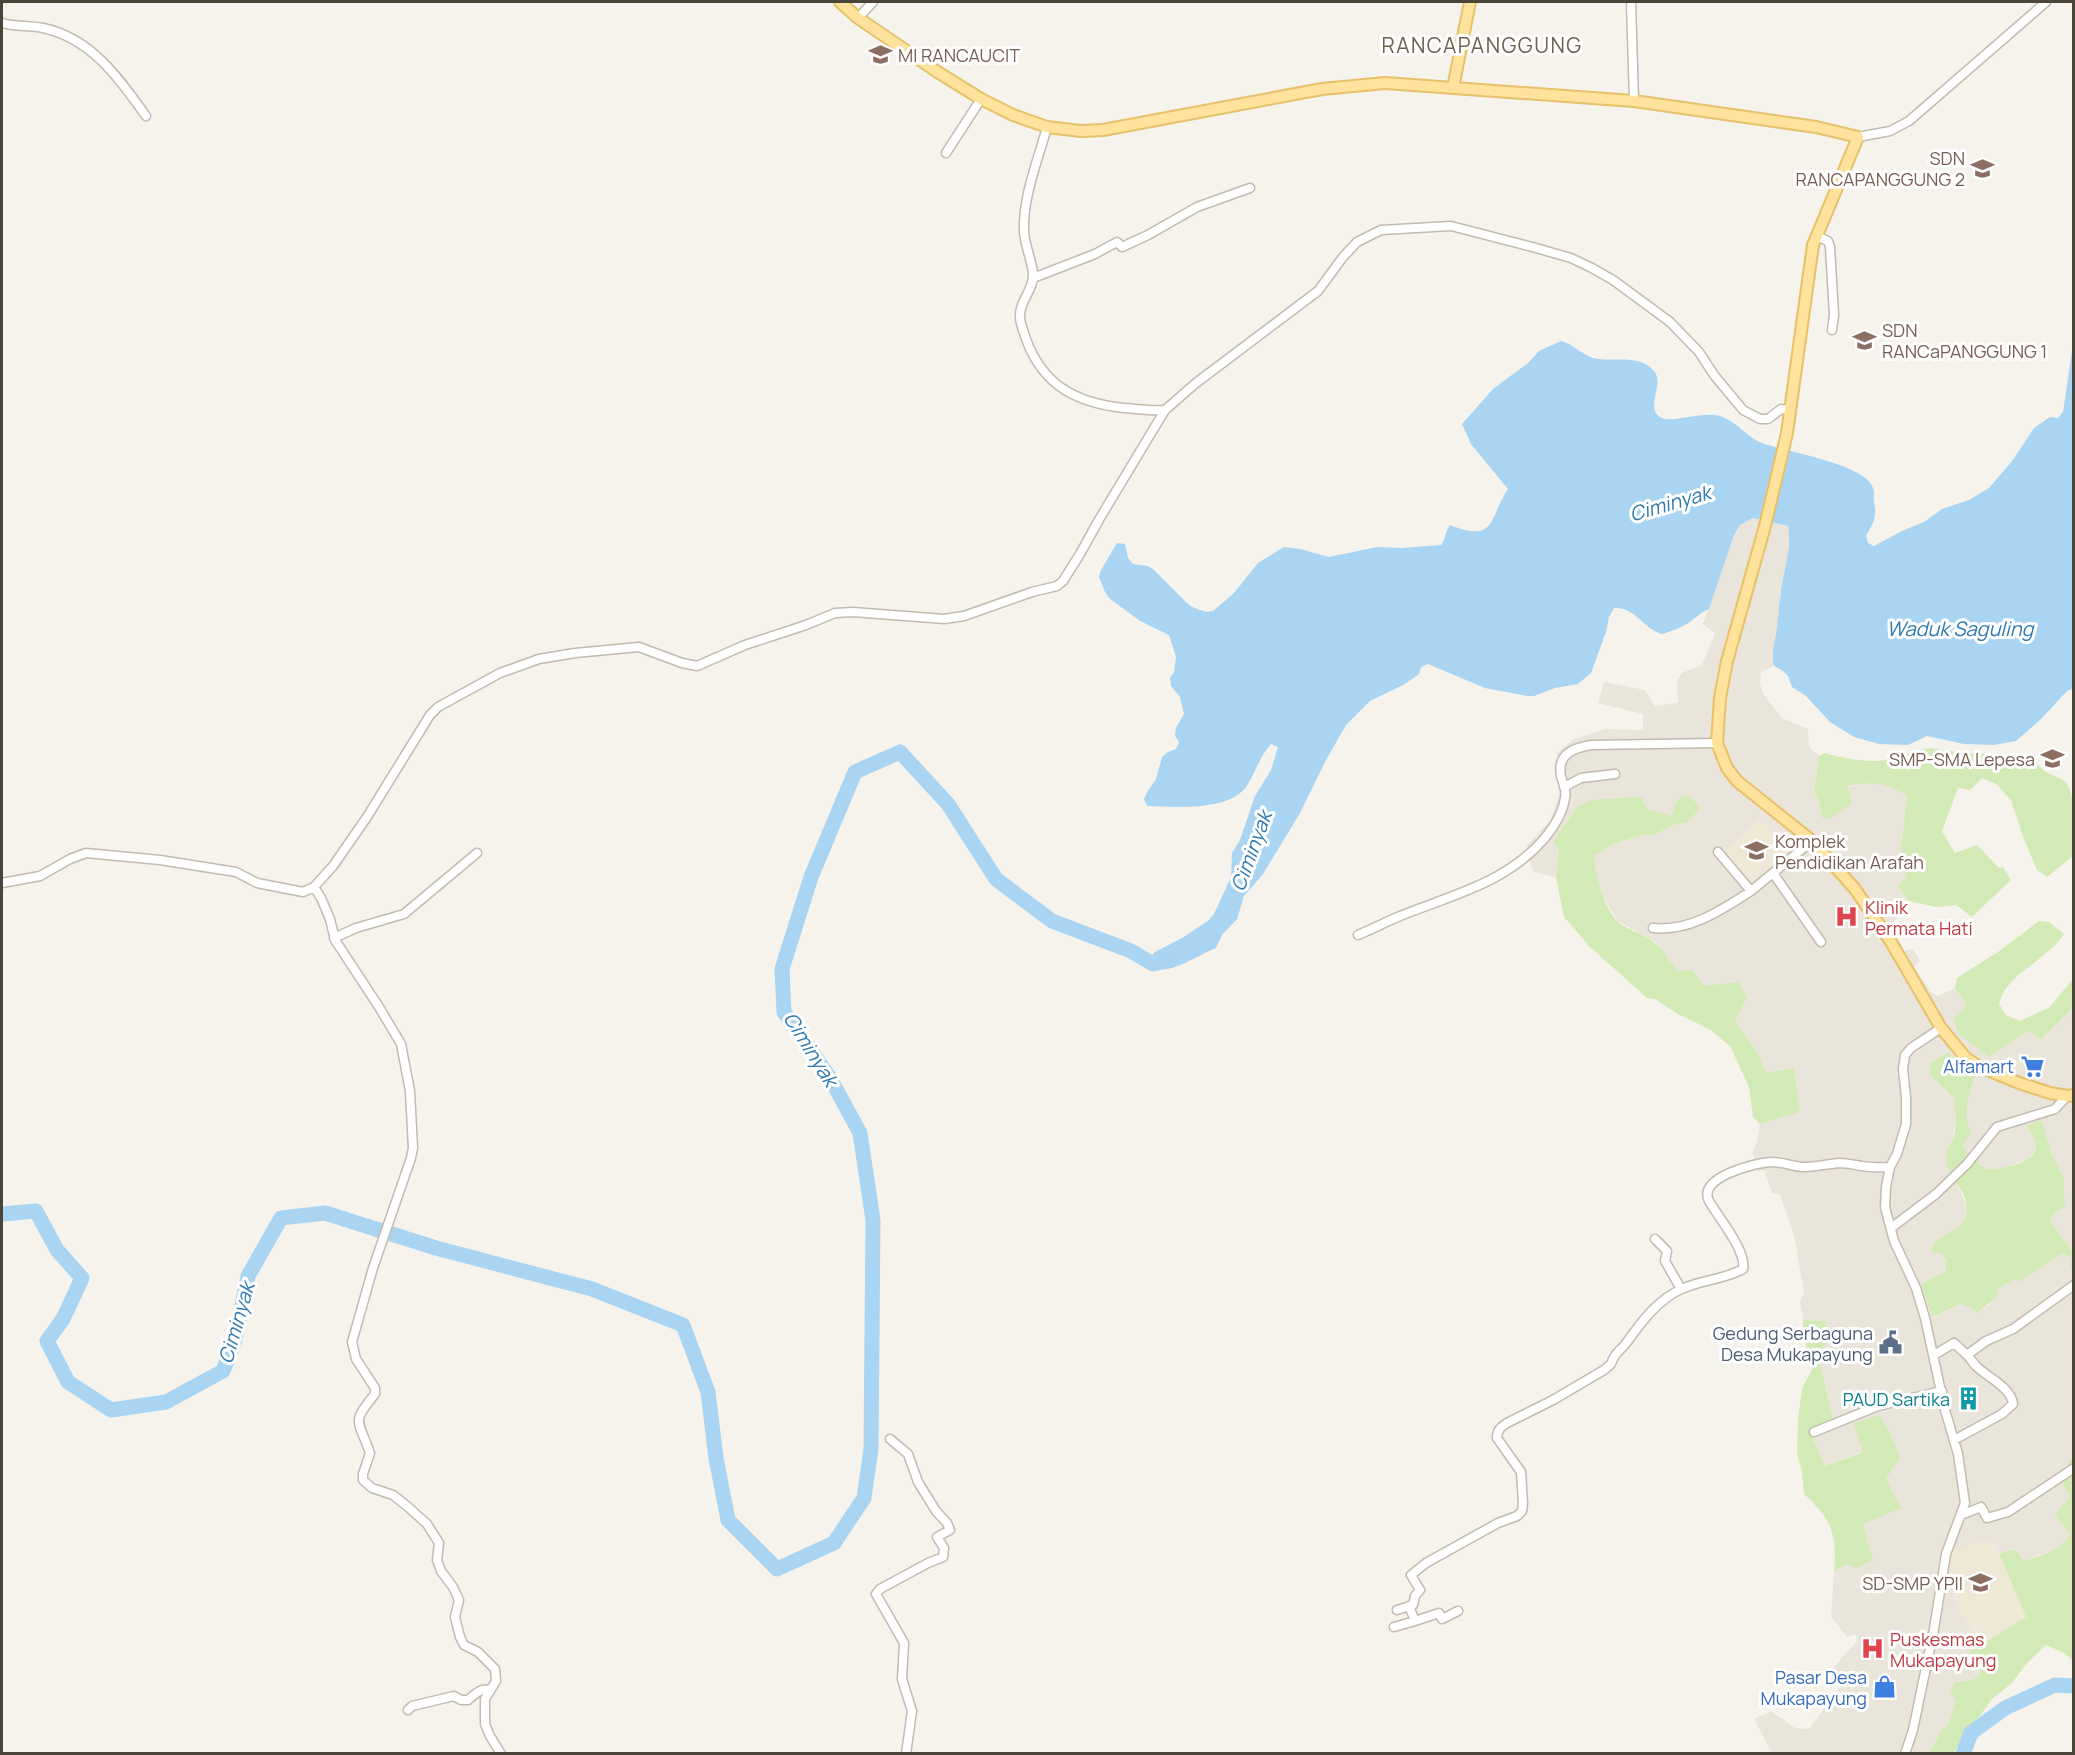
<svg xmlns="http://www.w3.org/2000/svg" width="2075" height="1755" font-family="Manrope,sans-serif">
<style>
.residential{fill:#eae5da}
.education{fill:#efe8d6}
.green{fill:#d2eab5}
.water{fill:#a9d4f2}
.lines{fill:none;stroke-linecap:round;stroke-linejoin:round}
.river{stroke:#a9d4f2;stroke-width:15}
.minor-casing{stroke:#c2bbae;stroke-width:11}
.major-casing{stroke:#e6c16a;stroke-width:14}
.minor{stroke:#fff;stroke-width:8}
.major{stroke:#ffe39c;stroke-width:10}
.labels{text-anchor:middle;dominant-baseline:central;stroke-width:6;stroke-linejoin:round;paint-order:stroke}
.education-label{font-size:18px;fill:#785e54;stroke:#fff;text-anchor:start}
.health-label{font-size:18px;fill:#be3a42;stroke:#fff;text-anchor:start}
.shop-label{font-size:18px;fill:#366cbe;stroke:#fff;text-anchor:end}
.service-label{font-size:18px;fill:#4e5e75;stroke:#fff;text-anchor:end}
.culture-label{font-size:18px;fill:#0d838f;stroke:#fff;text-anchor:end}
.water-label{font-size:20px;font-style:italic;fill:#2e7ab2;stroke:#fff}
.quarter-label{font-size:21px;letter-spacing:1.5px;fill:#6e6250;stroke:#fff}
</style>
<rect width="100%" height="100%" fill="#f6f3ec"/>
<!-- residential -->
<path class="residential" d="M 1753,518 L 1788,526 L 1789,535 L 1788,560 L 1781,589 L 1776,637 L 1772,654 L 1774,666 L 1761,672 L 1760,683 L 1763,694 L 1782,718 L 1808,729 L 1809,747 L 1819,756 L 1814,792 L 1819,802 L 1822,818 L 1830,819 L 1851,803 L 1847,787 L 1866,782 L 1889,785 L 1907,796 L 1901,848 L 1906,878 L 1899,886 L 1909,901 L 1890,927 L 1904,951 L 1913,949 L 1920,960 L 1914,967 L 1931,992 L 1938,996 L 1955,988 L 1967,1005 L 1953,1020 L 1961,1035 L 1989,1057 L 2028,1031 L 2041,1038 L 2073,1008 L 2073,1252 L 2050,1221 L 2055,1213 L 2065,1207 L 2064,1178 L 2053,1157 L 2042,1123 L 2035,1152 L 2026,1160 L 2003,1168 L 1986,1169 L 1968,1155 L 1963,1145 L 1967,1124 L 1966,1109 L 1970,1090 L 1976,1073 L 1948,1053 L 1930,1063 L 1930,1075 L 1954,1098 L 1956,1114 L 1949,1168 L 1968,1208 L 1964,1223 L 1958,1229 L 1935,1243 L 1931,1250 L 1940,1253 L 1946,1261 L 1945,1272 L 1933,1317 L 1961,1304 L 1972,1308 L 1977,1313 L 1991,1303 L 1997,1290 L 2014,1279 L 2019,1282 L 2063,1253 L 2072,1258 L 2070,1265 L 2074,1271 L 2074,1458 L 2069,1460 L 2071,1534 L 2066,1542 L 2050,1552 L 2024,1560 L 2014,1549 L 1999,1554 L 1992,1539 L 1948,1571 L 1955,1595 L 1956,1607 L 1973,1631 L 1970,1654 L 1979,1659 L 1980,1676 L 1969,1681 L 1956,1700 L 1948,1725 L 1941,1730 L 1929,1753 L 1772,1753 L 1754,1719 L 1771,1711 L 1795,1728 L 1809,1729 L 1841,1685 L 1831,1670 L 1858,1640 L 1856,1634 L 1847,1637 L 1831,1617 L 1834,1572 L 1846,1564 L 1863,1524 L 1863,1451 L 1825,1466 L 1809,1429 L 1833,1417 L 1817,1351 L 1825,1321 L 1803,1320 L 1800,1302 L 1804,1293 L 1794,1235 L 1780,1195 L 1772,1193 L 1764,1170 L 1759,1171 L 1752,1153 L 1757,1142 L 1760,1124 L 1800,1112 L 1794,1068 L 1766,1073 L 1758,1053 L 1735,1021 L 1747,998 L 1704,986 L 1692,970 L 1679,971 L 1671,965 L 1657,943 L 1618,921 L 1602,895 L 1595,876 L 1594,856 L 1611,845 L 1638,836 L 1656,834 L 1672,825 L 1688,822 L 1676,802 L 1673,817 L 1646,809 L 1591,800 L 1577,807 L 1553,842 L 1559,850 L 1556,877 L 1534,872 L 1529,861 L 1527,845 L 1550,821 L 1561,789 L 1557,753 L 1574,739 L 1605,729 L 1643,730 L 1643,714 L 1598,703 L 1604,682 L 1645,690 L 1655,706 L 1678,703 L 1677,679 L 1684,672 L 1702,665 L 1715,633 L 1703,624 L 1734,535 L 1740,525 Z"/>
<!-- education -->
<path class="education" d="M 1759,818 L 1791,850 L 1755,885 L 1724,853 Z
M 1992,1539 L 2026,1617 L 1982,1644 L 1956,1607 L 1955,1595 L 1948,1571 L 1949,1551 Z"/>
<!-- green -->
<path class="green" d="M 1931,748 L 1963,753 L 1988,754 L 2002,761 L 2032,759 L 2044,771 L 2065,781 L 2069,788 L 2073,801 L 2073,856 L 2047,877 L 2037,870 L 2024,839 L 2011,800 L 1996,784 L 1982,778 L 1970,790 L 1958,788 L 1942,831 L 1955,853 L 1977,845 L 1999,868 L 2003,867 L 2011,880 L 1972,917 L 1956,905 L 1936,907 L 1909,901 L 1898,886 L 1906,878 L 1901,848 L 1907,796 C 1885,782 1873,781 1847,786 L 1852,803 L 1830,819 L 1822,818 L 1819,802 L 1814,792 L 1819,756 L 1825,753 C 1843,758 1867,763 1886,760 C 1903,757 1914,749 1931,748 Z
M 1683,796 L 1691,797 L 1700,808 L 1688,822 L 1672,825 L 1656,834 L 1638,836 L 1611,845 L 1594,856 C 1595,875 1604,908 1618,922 C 1629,931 1645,934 1655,943 C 1665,950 1669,963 1679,971 L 1692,970 L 1704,986 L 1739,982 L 1747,998 L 1735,1021 L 1758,1053 L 1766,1073 L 1794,1068 L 1800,1112 L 1760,1124 L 1753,1117 L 1749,1087 L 1730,1046 L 1711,1030 L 1678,1014 L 1655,999 L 1647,998 L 1590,947 L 1564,917 L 1556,877 L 1559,850 L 1553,842 L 1577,807 L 1591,800 L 1641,797 L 1647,809 L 1672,816 L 1676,802 Z
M 2039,921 L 2049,922 L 2064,934 C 2048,960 2006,973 1999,1004 L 2006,1015 L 2020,1021 L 2050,1007 L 2073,979 L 2073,1008 L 2041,1039 L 2028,1031 L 1989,1057 L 1960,1035 L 1953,1020 L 1967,1005 L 1955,988 L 1957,978 L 1998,952 Z
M 1948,1053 L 1976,1073 C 1969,1093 1962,1113 1971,1133 L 1963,1145 L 1968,1155 L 1986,1169 C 1999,1169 2040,1164 2036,1143 C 2035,1138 2030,1131 2027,1126 L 2037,1121 L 2042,1122 L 2053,1157 L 2064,1178 L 2065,1207 L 2055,1213 L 2050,1221 L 2073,1252 L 2073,1271 L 2070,1265 L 2072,1258 L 2063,1253 L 2019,1282 L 2014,1279 L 1997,1290 L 1998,1296 L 1977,1313 L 1972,1308 L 1961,1304 L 1932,1317 L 1921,1284 L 1945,1272 L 1946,1260 L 1940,1253 L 1932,1253 C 1930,1231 1966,1238 1967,1209 C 1968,1191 1946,1176 1946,1157 C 1946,1149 1952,1143 1954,1135 C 1957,1123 1955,1110 1954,1098 L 1930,1075 L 1930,1063 Z
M 1803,1320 L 1825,1321 L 1830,1341 L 1817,1351 L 1833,1418 L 1809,1429 L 1825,1466 L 1863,1452 L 1854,1424 L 1879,1415 L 1888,1429 L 1900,1457 L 1886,1479 L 1901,1508 L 1863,1524 L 1873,1560 L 1857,1568 L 1846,1564 L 1834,1572 C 1837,1535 1832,1519 1804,1494 L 1802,1472 L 1797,1453 L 1798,1421 L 1802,1388 L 1813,1368 L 1803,1337 Z
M 2073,1458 L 2073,1661 L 2064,1653 L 2046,1645 L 2026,1664 L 2012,1683 L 1992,1699 L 1953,1753 L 1929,1754 L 1941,1730 L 1948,1725 L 1956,1700 L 1950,1693 L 1955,1682 L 1969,1681 L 1980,1676 L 1979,1659 L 1970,1654 L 1973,1631 L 1982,1644 L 2026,1617 L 1999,1554 L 2014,1549 L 2024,1560 C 2041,1557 2061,1550 2071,1534 L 2055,1515 L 2070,1497 L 2063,1484 L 2069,1460 Z"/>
<!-- water -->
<path class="water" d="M 1561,341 C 1573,344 1581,354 1593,358 C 1613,363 1639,353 1654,371 C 1666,384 1641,412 1665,419 C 1675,421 1700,413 1715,415 C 1735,418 1744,436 1762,443 C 1785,452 1866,464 1873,488 C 1875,492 1873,498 1874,502 C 1877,517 1874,522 1866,536 L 1868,543 L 1874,546 L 1904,530 L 1924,522 L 1942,509 L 1969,500 L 1989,488 L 2013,460 L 2034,428 L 2050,417 L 2058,418 L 2063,412 L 2073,344 L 2073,688 L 2067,691 L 2041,719 L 2016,741 L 1994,745 L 1964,744 L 1927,736 L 1908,745 L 1879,744 L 1854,737 L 1830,722 L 1806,696 L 1792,687 L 1788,676 L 1783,671 L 1774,666 C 1771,653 1774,646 1776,634 C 1778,620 1779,605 1781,591 C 1784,569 1792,549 1788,526 L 1753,518 L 1740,525 L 1734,535 L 1709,609 C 1699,613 1695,619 1687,624 C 1680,628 1671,631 1663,634 C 1644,630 1635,606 1614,608 L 1609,617 L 1606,632 L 1591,673 L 1578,684 L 1555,688 L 1534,696 L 1527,696 L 1485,688 L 1428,664 L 1421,667 L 1419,674 L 1405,684 L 1370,701 L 1346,725 L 1326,760 L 1300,813 L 1263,874 L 1244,896 L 1237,919 L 1222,935 L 1216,948 C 1197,955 1168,978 1149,966 L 1149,958 L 1155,952 L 1182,938 L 1209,920 L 1214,914 L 1231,877 L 1232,853 L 1240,840 L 1255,796 L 1271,770 L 1278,747 L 1271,744 C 1260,756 1256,771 1248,784 C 1232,812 1175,807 1147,806 L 1144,799 L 1147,792 L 1156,779 L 1162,757 L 1168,752 L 1176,749 L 1179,742 L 1175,736 L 1176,728 L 1184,714 L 1180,697 L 1171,686 L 1170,678 L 1174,672 L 1176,657 L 1169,635 L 1140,621 L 1109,598 L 1105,592 L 1099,577 L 1101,570 L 1117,543 L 1125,544 L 1128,558 L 1133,564 L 1148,566 L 1154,570 L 1186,602 L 1192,607 L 1206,612 L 1213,611 L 1234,593 L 1258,563 L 1284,547 L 1300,549 L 1329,557 L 1377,547 L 1402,548 L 1441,545 C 1446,538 1445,532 1450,525 C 1497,544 1489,517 1508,489 L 1471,444 L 1462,424 L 1493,389 L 1528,363 L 1539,351 Z"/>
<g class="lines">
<!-- river -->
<path class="river" d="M 2,1214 L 36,1211 L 57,1250 L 82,1278 L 63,1319 L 47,1341 L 68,1382 L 111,1410 L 166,1402 L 223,1371 L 235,1340 L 248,1276 L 281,1218 L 325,1213 L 436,1248 L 592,1289 L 683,1325 L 708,1392 L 716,1458 L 728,1520 L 777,1569 L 834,1543 L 864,1498 L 871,1449 L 873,1220 L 860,1133 L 830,1078 L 784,1012 L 782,969 L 811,877 L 855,772 L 900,752 L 948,804 L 996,879 L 1052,921 L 1131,951 L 1153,964 L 1169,960
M 1963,1754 L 1971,1733 L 2005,1708 L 2055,1685 L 2074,1686"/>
<defs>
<path id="minor" d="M 1631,2 L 1634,101
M 858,18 L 873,2
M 2,23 C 15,27 29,25 43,28 C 91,38 119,78 146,116
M 1047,127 C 1038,160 1023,196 1024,230 C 1024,245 1032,259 1033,274 C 1034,290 1019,301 1020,317 C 1020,324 1024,332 1026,339 C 1043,386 1077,403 1124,408 C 1138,409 1151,411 1165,410
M 1858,137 L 1890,131 L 1909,121 L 2046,2
M 946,153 L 981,99
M 1816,236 L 1828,241 L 1830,247 L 1834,315 L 1832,330
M 1033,278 L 1095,254 L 1117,242 L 1122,247 L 1148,235 L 1197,207 L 1250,188
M 1564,787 L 1581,778 L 1615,774
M 1718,852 L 1751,891 L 1812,841
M 1773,873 L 1821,942
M 2,883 L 40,876 L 70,859 L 86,853 L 160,860 L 236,872 L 257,883 L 293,890 L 303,892 L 314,887 L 333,866 L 367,817 L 430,715 L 438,707 L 500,673 L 539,659 L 575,653 L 639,647 L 682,663 L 697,666 L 745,645 L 806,625 L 835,613 L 853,612 L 944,619 L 964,616 L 1032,592 L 1057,586 L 1063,581 L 1080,554 L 1100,518 L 1165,410 L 1196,383 L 1318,291 L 1343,257 L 1357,242 L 1381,230 L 1451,226 L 1536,248 L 1571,258 L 1592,268 L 1613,280 L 1670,322 L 1699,352 L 1714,375 L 1743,410 L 1760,419 L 1768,419 L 1781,409 L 1791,410
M 314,887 L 321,898 L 330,919 L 335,940 L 379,1007 L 401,1044 L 410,1091 L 413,1148 L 411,1158 L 373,1268 L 352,1342 L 356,1359 L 375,1388 L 375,1394 C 351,1423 358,1419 370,1453 L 363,1474 L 363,1480 L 372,1488 L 393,1495 L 407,1506 L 427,1524 L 439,1543 L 437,1560 L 441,1571 L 453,1587 L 459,1600 L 455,1617 L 460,1637 L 464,1645 L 478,1652 L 495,1669 L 496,1681 L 485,1699 L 485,1724 L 490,1736 L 501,1754
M 1653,928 C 1689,932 1722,910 1751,891
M 1358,935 C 1372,929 1386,922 1400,916 C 1452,895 1506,883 1544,839 C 1553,828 1563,813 1565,798 C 1567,791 1563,784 1561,776 C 1557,754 1573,748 1591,745 L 1717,743
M 334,938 L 356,928 L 404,914 L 477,853
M 1891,1228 L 1936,1194 L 1967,1164 L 1997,1127 L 2055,1109 L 2067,1096
M 1655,1239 L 1667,1251 L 1665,1261 L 1681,1289
M 1934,1355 L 1954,1343 L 1967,1355 L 1986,1341 L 2013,1329 L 2074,1285
M 1814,1432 L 1878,1406 L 1942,1391
M 890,1439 L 908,1454 L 918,1482 L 936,1511 L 947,1523 L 950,1530 L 937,1537 L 944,1548 L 943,1557 L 928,1563 L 880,1589 L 876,1594 L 904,1643 L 902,1679 L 912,1711 L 906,1754
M 1954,1440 L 2002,1414 L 2013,1404 C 2011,1387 1987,1377 1976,1366 C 1973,1363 1970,1358 1967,1355
M 1961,1515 L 1981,1507 L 1987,1518 L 2008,1512 L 2074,1468
M 1409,1606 L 1415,1621 L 1439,1613 L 1442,1619 L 1458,1611
M 1397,1610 L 1413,1605 L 1415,1596 L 1420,1590 L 1411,1575 L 1426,1563 L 1498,1523 L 1517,1516 L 1522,1511 L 1523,1503 L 1521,1472 L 1497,1438 C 1497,1430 1501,1427 1507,1423 L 1553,1400 L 1604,1370 L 1611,1364 C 1616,1350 1619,1353 1627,1342 C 1642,1321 1659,1298 1684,1288 C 1702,1280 1726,1279 1743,1269 C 1747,1251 1718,1217 1709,1201 C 1697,1177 1755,1163 1771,1162 C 1782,1162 1792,1166 1803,1167 C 1815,1167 1827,1164 1839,1163 C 1847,1163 1855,1165 1862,1166 C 1871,1168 1880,1167 1890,1167
M 1394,1627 L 1415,1621
M 408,1710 L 412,1706 L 454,1696 L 461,1700 L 468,1700 C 475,1694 480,1688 490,1690
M 1905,1754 L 1913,1730 L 1934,1629 L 1946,1554 L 1965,1503 L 1958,1454 L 1945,1410 L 1925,1318 L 1916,1288 L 1894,1241 L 1885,1207 L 1886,1187 L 1890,1167 L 1897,1154 L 1906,1124 L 1906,1097 L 1903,1069 L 1905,1055 L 1911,1048 L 1941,1028"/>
<path id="major" d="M 840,2 L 858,18 L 936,71 L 981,99 L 1013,115 L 1047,127 L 1081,131 L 1103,130 L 1322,89 L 1385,83 L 1634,101 L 1816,127 L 1858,137 L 1813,245 L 1787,433 L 1765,526 L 1727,661 L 1720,698 L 1717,743 L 1727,768 L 1737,781 L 1812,841 L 1855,889 L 1891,942 L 1941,1028 L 1966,1058 L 1978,1066 L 2019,1083 L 2050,1093 L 2067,1096 L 2074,1095
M 1453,88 L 1470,2"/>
</defs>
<!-- minor casing -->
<use href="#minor" class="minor-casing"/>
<!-- major casing -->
<use href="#major" class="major-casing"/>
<!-- minor -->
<use href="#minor" class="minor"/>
<!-- major -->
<use href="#major" class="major"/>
</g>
<!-- icons -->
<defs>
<symbol id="school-bare" viewBox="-9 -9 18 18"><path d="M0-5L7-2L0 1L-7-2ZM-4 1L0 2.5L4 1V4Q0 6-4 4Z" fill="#8d6e63" stroke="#fff" stroke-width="2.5" paint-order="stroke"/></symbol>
<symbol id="hospital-bare" viewBox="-9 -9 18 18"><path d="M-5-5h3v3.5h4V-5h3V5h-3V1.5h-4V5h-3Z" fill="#e0444e" stroke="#fff" stroke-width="2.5" paint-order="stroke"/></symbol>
<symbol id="supermarket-bare" viewBox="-9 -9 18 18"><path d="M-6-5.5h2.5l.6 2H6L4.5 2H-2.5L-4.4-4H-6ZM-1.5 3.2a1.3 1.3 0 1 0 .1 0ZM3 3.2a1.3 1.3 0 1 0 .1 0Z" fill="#3f7fe0" stroke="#fff" stroke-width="2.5" paint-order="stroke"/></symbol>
<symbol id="civic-bare" viewBox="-9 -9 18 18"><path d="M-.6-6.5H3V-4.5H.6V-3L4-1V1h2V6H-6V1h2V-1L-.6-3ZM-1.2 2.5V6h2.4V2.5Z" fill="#5c6f8a" stroke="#fff" stroke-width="2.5" paint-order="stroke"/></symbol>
<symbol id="building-bare" viewBox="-9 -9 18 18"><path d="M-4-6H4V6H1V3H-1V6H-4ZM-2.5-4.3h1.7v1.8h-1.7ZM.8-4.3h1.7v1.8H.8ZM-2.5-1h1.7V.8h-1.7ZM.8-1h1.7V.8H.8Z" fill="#0f9aa8" stroke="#fff" stroke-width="2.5" paint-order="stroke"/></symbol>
<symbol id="shop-bare" viewBox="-9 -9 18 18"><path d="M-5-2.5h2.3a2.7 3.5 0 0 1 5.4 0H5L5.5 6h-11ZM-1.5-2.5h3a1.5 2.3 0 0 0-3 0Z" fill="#3f7fe0" stroke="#fff" stroke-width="2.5" paint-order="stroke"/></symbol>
</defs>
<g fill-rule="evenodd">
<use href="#school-bare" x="864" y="38" width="33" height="33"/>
<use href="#school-bare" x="1966" y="152" width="33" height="33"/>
<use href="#school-bare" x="1848" y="324" width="33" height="33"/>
<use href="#school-bare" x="2036" y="742" width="33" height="33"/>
<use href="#school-bare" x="1740" y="834" width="33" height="33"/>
<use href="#hospital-bare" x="1830" y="900" width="33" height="33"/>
<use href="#supermarket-bare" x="2016" y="1050" width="33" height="33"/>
<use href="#civic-bare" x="1874" y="1326" width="33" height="33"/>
<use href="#building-bare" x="1952" y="1382" width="33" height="33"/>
<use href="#school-bare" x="1964" y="1566" width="33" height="33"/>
<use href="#hospital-bare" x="1856" y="1632" width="33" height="33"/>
<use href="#shop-bare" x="1868" y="1670" width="33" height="33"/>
</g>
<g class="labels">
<!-- education labels -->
<g class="education-label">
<text x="898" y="55">MI RANCAUCIT</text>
<text x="1965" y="158" text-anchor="end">SDN<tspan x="1965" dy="21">RANCAPANGGUNG 2</tspan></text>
<text x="1882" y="330">SDN<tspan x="1882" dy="21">RANCaPANGGUNG 1</tspan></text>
<text x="2035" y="759" text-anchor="end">SMP-SMA Lepesa</text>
<text x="1775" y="841">Komplek<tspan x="1775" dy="21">Pendidikan Arafah</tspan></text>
<text x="1963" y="1583" text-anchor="end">SD-SMP YPII</text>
</g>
<!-- health labels -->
<g class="health-label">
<text x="1865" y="907">Klinik<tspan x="1865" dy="21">Permata Hati</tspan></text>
<text x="1890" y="1639">Puskesmas<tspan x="1890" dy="21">Mukapayung</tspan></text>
</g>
<!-- shop labels -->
<g class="shop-label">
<text x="2014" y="1066">Alfamart</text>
<text x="1867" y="1677">Pasar Desa<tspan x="1867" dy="21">Mukapayung</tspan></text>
</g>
<!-- service labels -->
<g class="service-label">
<text x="1873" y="1333">Gedung Serbaguna<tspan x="1873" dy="21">Desa Mukapayung</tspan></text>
</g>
<!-- culture labels -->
<g class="culture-label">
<text x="1950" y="1399">PAUD Sartika</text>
</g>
<!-- water labels -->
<g class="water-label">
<text transform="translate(1670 503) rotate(-16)">Ciminyak</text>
<text x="1960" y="628">Waduk Saguling</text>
<text transform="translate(1251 851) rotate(-70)">Ciminyak</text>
<text transform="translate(811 1049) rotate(58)">Ciminyak</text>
<text transform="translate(236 1323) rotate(-74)">Ciminyak</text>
</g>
<!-- quarter labels -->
<g class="quarter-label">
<text x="1482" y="45">RANCAPANGGUNG</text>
</g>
</g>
<!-- border -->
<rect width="2075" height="1755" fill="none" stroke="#4b4439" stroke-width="6"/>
</svg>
